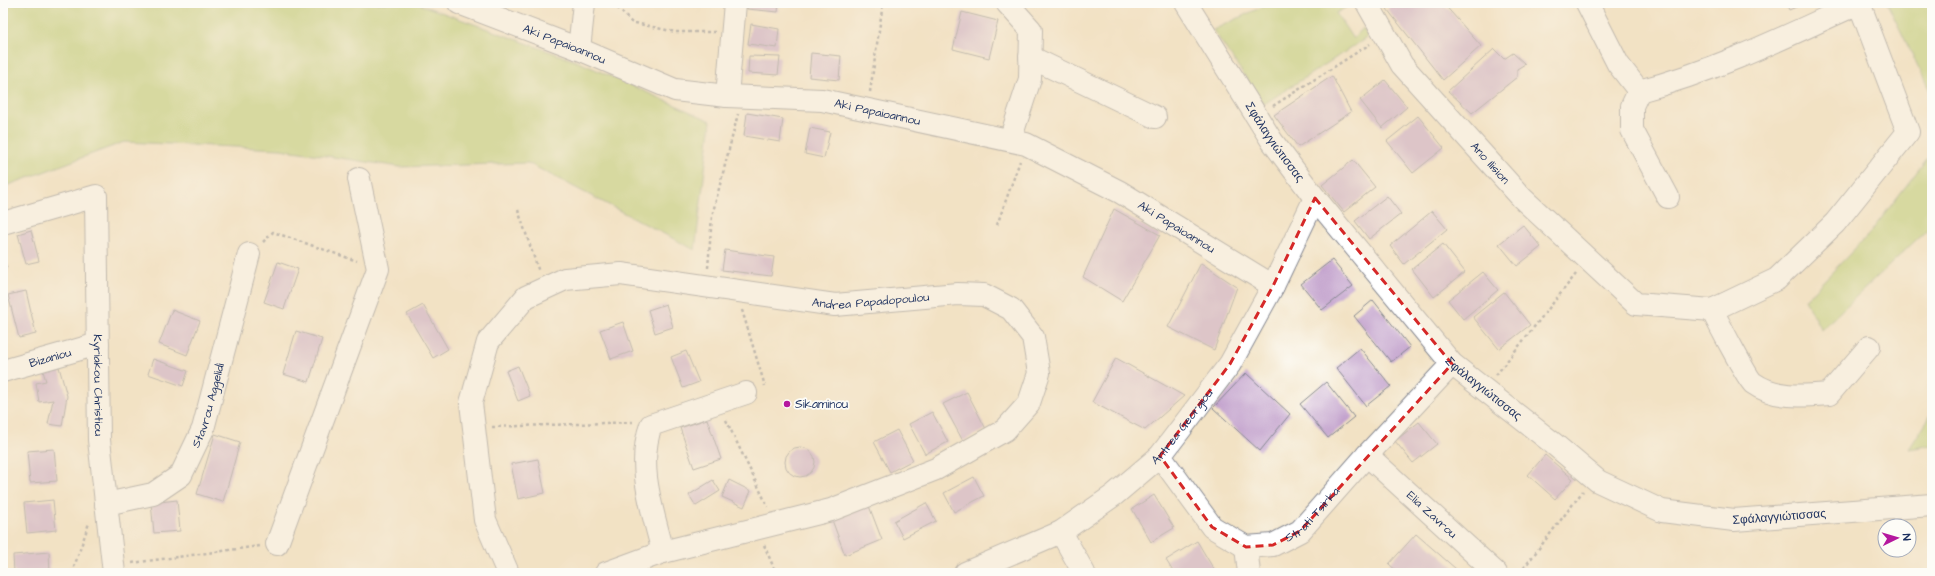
<svg xmlns="http://www.w3.org/2000/svg" width="1935" height="576" font-family="'Architects Daughter',sans-serif">
<style>
.green{fill:#b6ce73;stroke:#687e68}
.building{fill:#c3a2cd}
.lines{fill:none;stroke-linecap:round;stroke-linejoin:round}
.minor-casing{stroke:#868891;stroke-width:24}
.path{stroke:#868891;stroke-width:2.5;stroke-dasharray:3 3;stroke-linecap:butt}
.minor{stroke:#fff;stroke-width:22}
.marked{fill:none;stroke:#d62828;stroke-width:3;stroke-dasharray:8 5;stroke-linejoin:round}
.poi-dot{fill:#b5179e;stroke:#fdfcf7;stroke-width:1.5}
.labels{text-anchor:middle;dominant-baseline:central;stroke-width:3.5;stroke-linejoin:round;paint-order:stroke}
.street-label{font-size:12px;fill:#1b2f5e;stroke:#fdfcf7}
.poi-label{font-size:12px;fill:#1b2f5e;stroke:#fdfcf7;text-anchor:start}
</style>
<rect width="100%" height="100%" fill="#fdfcf7"/>
<filter id="ink" filterUnits="userSpaceOnUse"><feTurbulence type="fractalNoise" baseFrequency=".025" numOctaves="2"/><feDisplacementMap in="SourceGraphic" scale="8" xChannelSelector="R" yChannelSelector="G"/><feConvolveMatrix kernelMatrix="1 2 1 2 8 2 1 2 1" color-interpolation-filters="sRGB"/></filter>
<filter id="wash" filterUnits="userSpaceOnUse"><feTurbulence type="fractalNoise" baseFrequency=".012" numOctaves="4" result="noise"/><feDisplacementMap in="SourceGraphic" scale="16" xChannelSelector="R" yChannelSelector="G"/><feGaussianBlur stdDeviation="0.9" result="paint"/><feColorMatrix in="noise" values="0 0 0 0 0 0 0 0 0 0 0 0 0 0 0 0 0 1.4 0 .05"/><feComposite in="paint" operator="in"/></filter>
<g filter="url(#wash)">
<rect width="100%" height="100%" fill="#f2e2c4"/>
<!-- green -->
<path class="green" d="M 3,3 L 416,3 L 581,63 L 711,121 L 695,250 L 528,163 L 400,167 L 280,149 L 124,142 L 3,187 Z
M 1270,3 L 1348,3 L 1349,6 L 1336,13 L 1353,39 L 1363,28 L 1368,37 L 1264,104 L 1213,30 Z
M 1887,3 L 1932,3 L 1932,95 Z
M 1932,152 L 1932,225 L 1821,330 L 1805,300 L 1870,233 Z
M 1932,413 L 1932,445 L 1909,449 Z"/>
<g id="blocks">
<!-- building -->
<path class="building" d="M 748,3 L 779,3 L 778,12 L 747,9 Z
M 1395,3 L 1443,3 L 1481,46 L 1443,80 L 1387,9 Z
M 1786,3 L 1806,3 L 1789,10 Z
M 962,12 L 998,21 L 989,58 L 953,49 Z
M 751,24 L 779,29 L 777,48 L 748,44 Z
M 1494,49 L 1504,59 L 1513,53 L 1525,64 L 1517,69 L 1517,77 L 1472,113 L 1448,91 Z
M 811,53 L 841,56 L 839,80 L 809,77 Z
M 749,56 L 780,57 L 778,75 L 748,73 Z
M 1332,76 L 1351,112 L 1298,147 L 1274,115 Z
M 1385,80 L 1407,107 L 1382,128 L 1360,100 Z
M 747,113 L 783,119 L 780,142 L 744,136 Z
M 1418,116 L 1444,148 L 1413,173 L 1387,141 Z
M 810,128 L 830,132 L 824,158 L 805,154 Z
M 1353,160 L 1375,187 L 1344,212 L 1322,185 Z
M 1387,196 L 1401,214 L 1369,239 L 1355,221 Z
M 1114,209 L 1160,235 L 1122,301 L 1083,277 Z
M 1432,211 L 1447,229 L 1404,264 L 1390,246 Z
M 1523,225 L 1541,247 L 1517,266 L 1499,244 Z
M 31,230 L 39,261 L 26,264 L 18,234 Z
M 1443,244 L 1465,272 L 1434,297 L 1412,269 Z
M 725,250 L 774,257 L 771,276 L 722,270 Z
M 3,256 L 7,268 L 3,269 Z
M 1332,260 L 1353,286 L 1322,310 L 1301,284 Z
M 278,262 L 298,269 L 284,309 L 264,302 Z
M 1201,263 L 1237,287 L 1214,350 L 1168,327 Z
M 1483,272 L 1498,290 L 1463,319 L 1448,300 Z
M 26,291 L 36,334 L 19,338 L 8,295 Z
M 1504,292 L 1530,325 L 1499,349 L 1473,317 Z
M 1373,300 L 1410,347 L 1391,362 L 1354,316 Z
M 666,304 L 673,327 L 655,333 L 648,310 Z
M 423,305 L 448,349 L 433,358 L 407,314 Z
M 172,310 L 200,321 L 187,355 L 159,344 Z
M 623,322 L 633,351 L 611,359 L 600,330 Z
M 296,331 L 322,339 L 309,382 L 283,374 Z
M 1360,348 L 1391,386 L 1366,406 L 1336,368 Z
M 686,351 L 699,382 L 683,388 L 671,357 Z
M 1116,358 L 1184,396 L 1145,430 L 1092,402 Z
M 153,359 L 188,371 L 183,386 L 148,374 Z
M 518,366 L 530,396 L 518,401 L 506,371 Z
M 59,367 L 67,396 L 62,426 L 48,424 L 53,400 L 39,402 L 36,383 L 46,381 L 43,371 Z
M 1246,373 L 1290,414 L 1260,451 L 1213,408 Z
M 1326,382 L 1354,417 L 1328,438 L 1300,404 Z
M 967,392 L 986,429 L 963,441 L 943,404 Z
M 932,412 L 948,442 L 925,454 L 909,424 Z
M 707,419 L 721,459 L 694,468 L 680,428 Z
M 1419,422 L 1437,444 L 1413,463 L 1395,441 Z
M 897,430 L 913,460 L 890,472 L 874,442 Z
M 215,434 L 240,442 L 223,502 L 197,494 Z
M785 462a15 15 0 1 1 30 0a15 15 0 1 1-30 0Z
M 54,449 L 57,481 L 30,483 L 27,451 Z
M 1545,455 L 1573,479 L 1555,499 L 1528,475 Z
M 538,459 L 545,493 L 518,499 L 511,464 Z
M 974,477 L 984,496 L 954,512 L 944,493 Z
M 713,480 L 720,491 L 696,506 L 689,495 Z
M 729,480 L 751,491 L 744,507 L 722,497 Z
M 1154,495 L 1174,528 L 1151,542 L 1132,509 Z
M 53,500 L 56,530 L 27,533 L 24,503 Z
M 177,500 L 180,531 L 154,533 L 151,503 Z
M 926,503 L 936,521 L 903,538 L 894,521 Z
M 869,506 L 882,540 L 845,555 L 832,520 Z
M 1416,534 L 1456,569 L 1452,573 L 1399,573 L 1389,564 Z
M 1197,541 L 1216,573 L 1174,573 L 1166,560 Z
M 49,552 L 50,573 L 14,573 L 13,555 Z"/>
</g>
</g>
<g filter="url(#ink)">
<use href="#blocks" fill-opacity="0" stroke="#868891" stroke-width="1"/>
<g class="lines">
<defs>
<g id="minor">
<path id="s1" d="M 459,3 L 579,49 L 675,90 L 727,96 L 822,100 L 1026,144 L 1120,192 L 1273,286"/>
<path d="M 1007,3 L 1031,30 L 1030,79 L 1010,140"/>
<path id="s2" d="M 1186,3 L 1272,141 L 1315,198 L 1452,364 L 1554,444 L 1598,481 L 1662,511 L 1734,520 L 1932,505"/>
<path id="s3" d="M 1367,3 L 1402,65 L 1522,198 L 1636,304 L 1712,310 L 1777,279 L 1835,223 L 1908,132 L 1859,3"/>
<path d="M 1587,3 L 1618,64 L 1639,91 L 1632,106 L 1632,130 L 1668,197"/>
<path d="M 579,49 L 584,3"/>
<path d="M 1030,57 L 1155,117"/>
<path d="M 1639,91 C 1716,71 1787,36 1859,3"/>
<path d="M 727,96 L 735,3"/>
<path id="s4" d="M 3,223 L 96,196 L 99,440 L 114,573"/>
<path d="M 1712,310 C 1718,322 1747,378 1753,383 C 1775,399 1804,396 1829,394 L 1869,347"/>
<path id="s5" d="M 3,371 L 98,344"/>
<path id="s6" d="M 1367,455 L 1496,573"/>
<path id="s7" d="M 1160,456 L 1212,527 L 1246,547 L 1273,545 L 1300,531 L 1367,455 L 1452,364"/>
<path id="s8" d="M 106,504 L 153,494 L 181,475 L 203,429 L 249,254"/>
<path d="M 1061,532 L 1084,573"/>
<path d="M 277,544 L 378,269 L 359,179"/>
<path d="M 1246,547 L 1249,573"/>
<path d="M 663,552 C 653,511 636,467 651,425 L 746,393"/>
<path id="s9" d="M 508,573 L 485,520 L 471,403 L 488,342 L 526,297 L 565,279 L 621,274 L 835,305 L 958,294 L 984,295 L 1011,309 L 1033,337 L 1039,373 L 1029,403 L 1005,430 L 936,469 L 831,510 L 663,552 L 606,573"/>
<path id="s10" d="M 965,573 L 1061,532 L 1114,495 L 1160,456 L 1230,364 L 1273,286 L 1315,198"/>
</g>
</defs>
<!-- minor casing -->
<use href="#minor" class="minor-casing"/>
<!-- path -->
<path class="path" d="M 607,3 L 614,4 L 631,22 L 675,32 L 715,32
M 870,92 L 883,3
M 1273,106 L 1370,44
M 518,210 L 539,272
M 997,225 L 1020,161
M 263,242 L 273,232 L 357,261
M 708,268 L 712,216 L 738,114
M 742,310 L 765,386
M 1496,375 L 1576,274
M 726,420 L 768,507
M 492,427 L 633,422
M 764,545 L 776,573
M 132,563 L 260,546
M 72,573 L 89,523
M 1520,573 L 1583,491"/>
<!-- minor -->
<use href="#minor" class="minor"/>
</g>
</g>
<!-- marked area -->
<path d="M0 0H1935V576H0ZM 1315,198 L 1452,364 L 1300,531 L 1273,545 L 1246,547 L 1212,527 L 1160,456 L 1230,364 L 1273,286 Z" fill="#f2e2c4" fill-opacity=".55" fill-rule="evenodd"/>
<path class="marked" d="M 1315,198 L 1452,364 L 1300,531 L 1273,545 L 1246,547 L 1212,527 L 1160,456 L 1230,364 L 1273,286 Z"/>
<!-- markers -->
<circle class="poi-dot" cx="787" cy="404" r="4"/>
<g class="labels">
<!-- street labels -->
<g class="street-label">
<text stroke="none"><textPath href="#s1" startOffset="113">Aki Papaioannou</textPath></text>
<text stroke="none"><textPath href="#s1" startOffset="437">Aki Papaioannou</textPath></text>
<text stroke="none"><textPath href="#s2" startOffset="165">Σφάλαγγιώτισσας</textPath></text>
<text stroke="none"><textPath href="#s3" startOffset="203">Ano Ilision</textPath></text>
<text stroke="none"><textPath href="#s1" startOffset="761">Aki Papaioannou</textPath></text>
<text stroke="none"><textPath href="#s9" startOffset="649">Andrea Papadopoulou</textPath></text>
<text stroke="none"><textPath href="#s5" startOffset="49">Bizaniou</textPath></text>
<text stroke="none"><textPath href="#s4" startOffset="286">Kyriakou Christiou</textPath></text>
<text stroke="none"><textPath href="#s2" startOffset="489">Σφάλαγγιώτισσας</textPath></text>
<text stroke="none"><textPath href="#s8" startOffset="157">Stavrou Aggelidi</textPath></text>
<text stroke="none"><textPath href="#s10" startOffset="266">Antrea Georgiou</textPath></text>
<text stroke="none"><textPath href="#s7" startOffset="205">Strati Tsirka</textPath></text>
<text stroke="none"><textPath href="#s6" startOffset="88">Elia Zavrou</textPath></text>
<text stroke="none"><textPath href="#s2" startOffset="825">Σφάλαγγιώτισσας</textPath></text>
</g>
<!-- poi labels -->
<g class="poi-label">
<text x="795" y="404">Sikaminou</text>
</g>
</g>
<!-- margin -->
<rect width="1935" height="576" fill="none" stroke="#fdfcf7" stroke-width="16"/>
<!-- north arrow -->
<g transform="translate(1897 538) rotate(85)"><circle r="19" fill="#fdfcf7" stroke="#a3aaba"/>
<path d="M0-3L7 15L0 10L-7 15Z" fill="#b5179e"/>
<text y="-6" font-size="11" font-weight="bold" text-anchor="middle" fill="#1b2f5e">N</text>
</g>
</svg>
